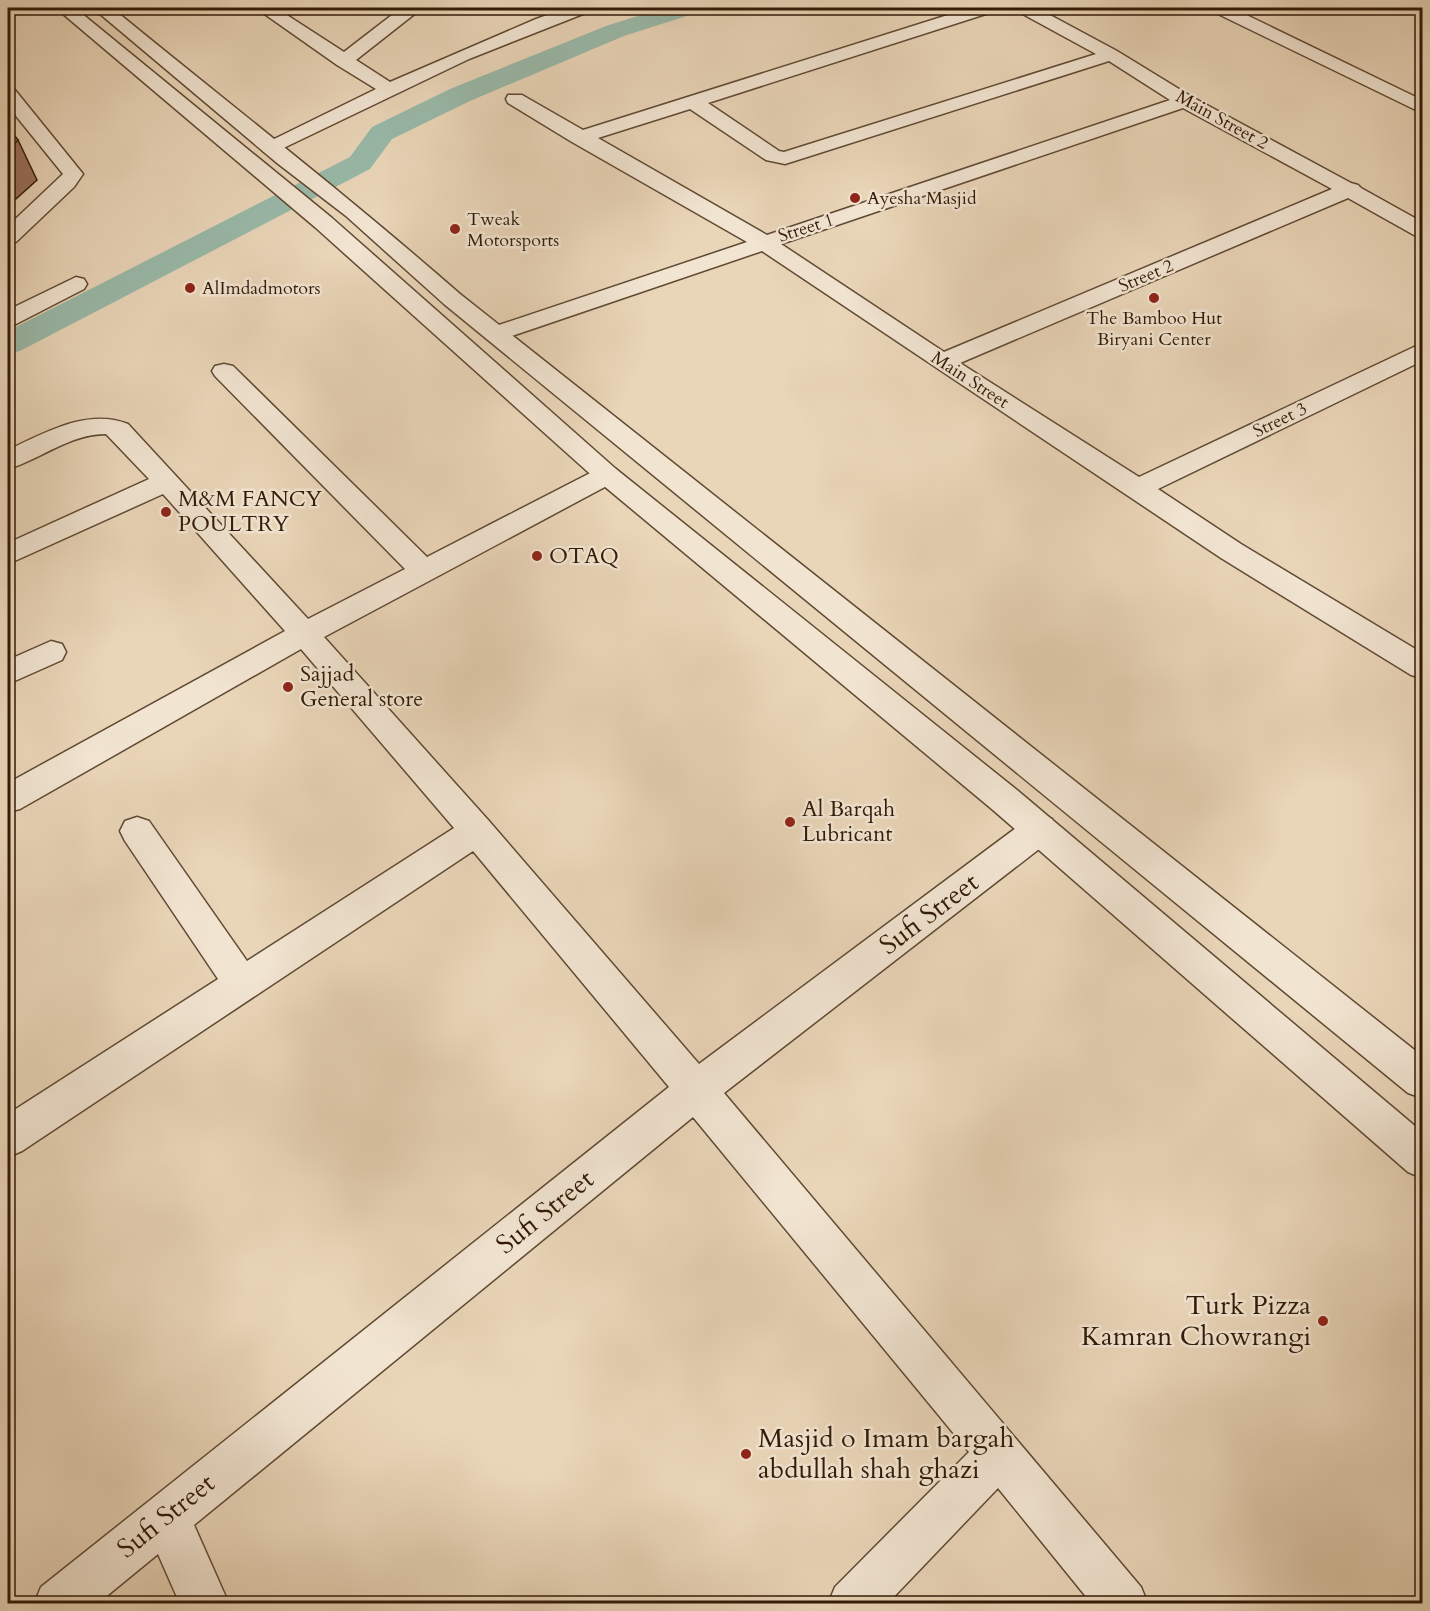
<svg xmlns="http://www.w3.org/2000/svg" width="1430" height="1611" font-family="Cardo,serif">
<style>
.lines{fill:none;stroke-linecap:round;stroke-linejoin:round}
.canal{fill:#99b9a9;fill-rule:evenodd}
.minor-casing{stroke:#604932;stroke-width:3}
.tertiary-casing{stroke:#604932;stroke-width:3}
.minor{fill:#f1e4d1;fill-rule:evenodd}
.tertiary{fill:#f1e4d1;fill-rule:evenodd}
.shaded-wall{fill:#996f5a;stroke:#321a06;stroke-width:1.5}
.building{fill:#db9e81;stroke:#321a06;stroke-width:1.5}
.poi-dot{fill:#8f2418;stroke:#f1e4d1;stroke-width:2}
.labels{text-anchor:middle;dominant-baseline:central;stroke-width:5;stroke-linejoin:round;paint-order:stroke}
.far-street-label{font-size:18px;fill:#321a06;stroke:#f1e4d1}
.far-poi-label{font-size:18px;fill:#321a06;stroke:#f1e4d1;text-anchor:start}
.poi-label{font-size:22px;fill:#321a06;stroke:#f1e4d1;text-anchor:start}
.near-street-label{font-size:27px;fill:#321a06;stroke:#f1e4d1}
.near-poi-label{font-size:27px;fill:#321a06;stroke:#f1e4d1;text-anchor:end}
</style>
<rect width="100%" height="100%" fill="#e9d5b8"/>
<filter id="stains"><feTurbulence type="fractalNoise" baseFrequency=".00333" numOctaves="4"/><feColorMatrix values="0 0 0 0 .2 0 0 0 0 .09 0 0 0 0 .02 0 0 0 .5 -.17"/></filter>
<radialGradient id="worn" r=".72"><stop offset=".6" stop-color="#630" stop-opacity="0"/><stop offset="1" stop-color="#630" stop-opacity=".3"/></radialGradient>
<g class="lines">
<!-- canal -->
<path class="canal" d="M 663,8 L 699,8 L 696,13 L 624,36 L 470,101 L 392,139 L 370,169 L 20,351 L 8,354 L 8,331 L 350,157 L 372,127 L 450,89 L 606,26 Z"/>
<defs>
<path id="minor" d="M 256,8 L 276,8 L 344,52 L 401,8 L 419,8 L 417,12 L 356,60 L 390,82 L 536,19 L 567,8 L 591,8 L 588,12 L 469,59 L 271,154 L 264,152 L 261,148 L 264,144 L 376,89 L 337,65 Z
M 970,8 L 995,8 L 992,12 L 708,103 L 779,151 L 784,152 L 1096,54 L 1019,12 L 1016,8 L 1037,8 L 1117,51 L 1192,97 L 1351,183 L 1358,185 L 1361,188 L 1422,222 L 1422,236 L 1414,235 L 1348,198 L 960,363 L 1139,477 L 1414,347 L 1422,345 L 1422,361 L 1158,489 L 1241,544 L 1422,653 L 1422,678 L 1411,675 L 1221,558 L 762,251 L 503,339 L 495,341 L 487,339 L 483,334 L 487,329 L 747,242 L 572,142 L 508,103 L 506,99 L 508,95 L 522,95 L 583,130 ZM 1109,61 L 1170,100 L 767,235 L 598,138 L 690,109 L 766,160 L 785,164 ZM 1183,108 L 1332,189 L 944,352 L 781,244 Z
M 1211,8 L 1232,8 L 1422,100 L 1422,113 L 1214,12 Z
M 8,88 L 15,90 L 83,174 L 74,187 L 16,242 L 8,243 L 8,226 L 63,174 L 8,106 Z
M 76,277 L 84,279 L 87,284 L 84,289 L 16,324 L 8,326 L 8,310 Z
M 224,364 L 233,366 L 427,557 L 598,469 L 607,466 L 616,469 L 620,475 L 616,481 L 324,637 L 489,821 L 699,1064 L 1028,819 L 1040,815 L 1052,819 L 1057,829 L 1052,839 L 724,1093 L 1141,1587 L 1148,1604 L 1092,1604 L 998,1488 L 887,1604 L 828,1604 L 835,1587 L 969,1452 L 693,1117 L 194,1525 L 229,1604 L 180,1604 L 158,1554 L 97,1604 L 34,1604 L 41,1587 L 669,1087 L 473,851 L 22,1151 L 8,1157 L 8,1114 L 218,979 L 125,841 L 120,831 L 125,821 L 137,817 L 149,821 L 247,961 L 454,828 L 301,649 L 20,809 L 8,812 L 8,783 L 285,631 L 163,494 L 8,564 L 8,543 L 149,479 L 106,434 C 70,434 41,459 8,469 L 8,450 C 45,433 87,408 128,424 L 308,619 L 405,569 L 215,376 L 212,371 L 215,366 Z
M 51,641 L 62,644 L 66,652 L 62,660 L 8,684 L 8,660 Z"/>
<path id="tertiary" d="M 56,8 L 75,8 L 332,218 L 616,469 L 1017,790 L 1422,1132 L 1422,1178 L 1408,1172 L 993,810 L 598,481 L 316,228 Z
M 93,8 L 112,8 C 228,103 347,195 460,294 L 1422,1056 L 1422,1098 L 1408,1093 L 444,304 L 346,216 L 277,163 Z"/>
</defs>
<!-- minor casing -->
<use href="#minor" class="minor-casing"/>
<!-- tertiary casing -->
<use href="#tertiary" class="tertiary-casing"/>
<!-- minor -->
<use href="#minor" class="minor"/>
<!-- tertiary -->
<use href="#tertiary" class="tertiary"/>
</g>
<!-- shaded-wall -->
<path class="shaded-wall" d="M 18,140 L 37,180 L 8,206 L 8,149 Z"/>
<!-- building -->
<path class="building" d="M 8,127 L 18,140 L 8,149 Z"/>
<!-- markers -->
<g class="poi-dot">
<circle cx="855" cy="198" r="6"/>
<circle cx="455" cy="229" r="6"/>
<circle cx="190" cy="288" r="6"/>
<circle cx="1154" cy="298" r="6"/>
<circle cx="166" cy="512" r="6"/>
<circle cx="537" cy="556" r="6"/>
<circle cx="288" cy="687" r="6"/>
<circle cx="790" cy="822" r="6"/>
<circle cx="1323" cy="1321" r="6"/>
<circle cx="746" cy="1454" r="6"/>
</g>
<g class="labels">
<!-- far-street labels -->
<g class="far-street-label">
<text transform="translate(1222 120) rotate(29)">Main Street 2</text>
<text transform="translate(806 228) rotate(-18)">Street 1</text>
<text transform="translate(1146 276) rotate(-23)">Street 2</text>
<text transform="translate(970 380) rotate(33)">Main Street</text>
<text transform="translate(1280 420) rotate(-26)">Street 3</text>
</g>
<!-- far-poi labels -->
<g class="far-poi-label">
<text x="867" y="198">Ayesha Masjid</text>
<text x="467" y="219">Tweak<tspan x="467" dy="21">Motorsports</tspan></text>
<text x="202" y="288">AlImdadmotors</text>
<text x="1154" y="318" text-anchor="middle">The Bamboo Hut<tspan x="1154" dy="21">Biryani Center</tspan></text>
</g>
<!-- poi labels -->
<g class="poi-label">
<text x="178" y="499">M&amp;M FANCY<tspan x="178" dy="25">POULTRY</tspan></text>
<text x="549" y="556">OTAQ</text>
<text x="300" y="674">Sajjad<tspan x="300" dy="25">General store</tspan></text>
<text x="802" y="809">Al Barqah<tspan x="802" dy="25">Lubricant</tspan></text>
</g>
<!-- near-street labels -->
<g class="near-street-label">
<text transform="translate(929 914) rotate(-37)">Sufi Street</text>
<text transform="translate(545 1212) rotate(-39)">Sufi Street</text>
<text transform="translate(166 1516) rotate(-39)">Sufi Street</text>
</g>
<!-- near-poi labels -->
<g class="near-poi-label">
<text x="1311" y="1305">Turk Pizza<tspan x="1311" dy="31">Kamran Chowrangi</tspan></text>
<text x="758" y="1438" text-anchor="start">Masjid o Imam bargah<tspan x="758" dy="31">abdullah shah ghazi</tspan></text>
</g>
</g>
<!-- margin -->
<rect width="1430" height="1611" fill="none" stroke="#e9d5b8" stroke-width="30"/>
<rect x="9" y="9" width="1412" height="1593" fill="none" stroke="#321a06" stroke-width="3"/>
<rect x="15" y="15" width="1400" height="1581" fill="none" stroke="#321a06" stroke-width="1.5"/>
<rect width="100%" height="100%" filter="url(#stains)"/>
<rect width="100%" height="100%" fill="url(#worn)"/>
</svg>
